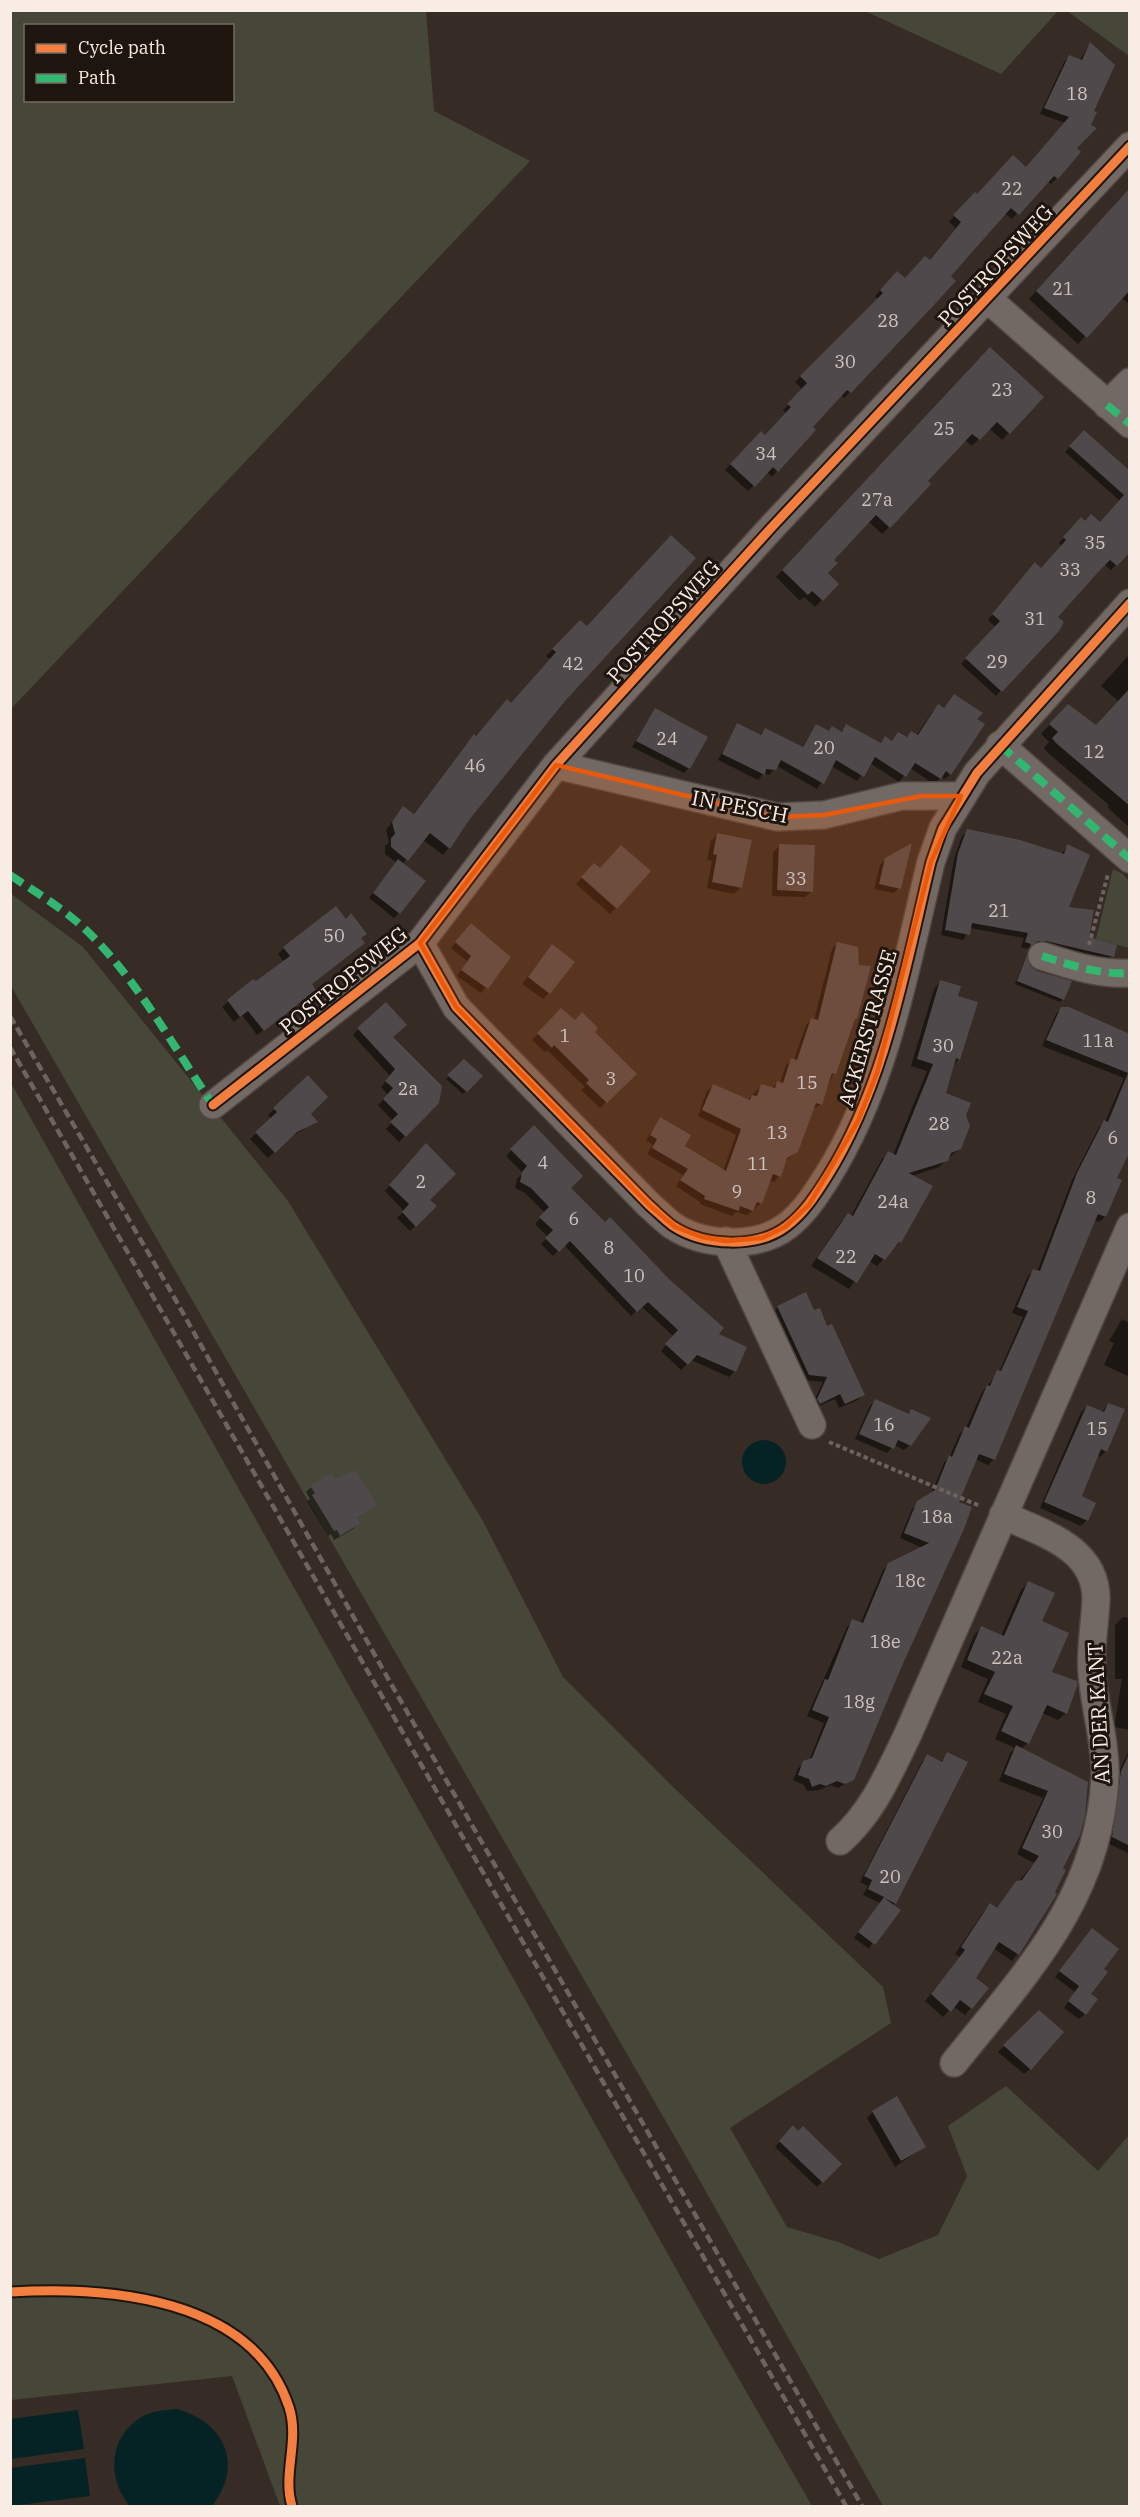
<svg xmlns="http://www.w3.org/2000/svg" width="1140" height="2517" font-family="'IBM Plex Serif',serif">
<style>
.green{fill:#464738;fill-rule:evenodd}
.water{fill:#052224}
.shadow{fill:#0007}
.building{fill:#50494b}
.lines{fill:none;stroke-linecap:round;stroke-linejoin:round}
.minor-casing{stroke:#514742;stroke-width:30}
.path{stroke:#6c635f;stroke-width:4;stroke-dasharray:4.5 3;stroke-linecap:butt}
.minor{stroke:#726964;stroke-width:27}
.rail{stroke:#6d645f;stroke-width:4.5;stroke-dasharray:9 4.5;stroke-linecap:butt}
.quiet{stroke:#33b770;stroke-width:8;stroke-dasharray:15 8;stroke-linecap:butt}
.cycleway-casing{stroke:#1e150f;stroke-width:13}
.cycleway{stroke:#f27e40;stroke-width:9}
.marked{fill:#e8590c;fill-opacity:0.2;stroke:#e8590c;stroke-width:4.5;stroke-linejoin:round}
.labels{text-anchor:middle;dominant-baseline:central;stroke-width:6;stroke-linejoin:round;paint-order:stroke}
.number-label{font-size:18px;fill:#cfc3be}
.street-label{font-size:21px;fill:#f9ece4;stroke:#1e150f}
</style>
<rect width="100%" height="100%" fill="#362b25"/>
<!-- green -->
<path class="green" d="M 11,10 L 426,11 L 434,111 L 530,161 L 11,709 ZM 26,26 L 232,26 L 232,100 L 26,100 Z
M 865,11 L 1058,11 L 1001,74 Z
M 1067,11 L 1129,11 L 1129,56 Z
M 1113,869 L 1123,874 L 1129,881 L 1129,948 L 1096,939 Z
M 10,893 L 83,947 L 288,1201 L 483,1521 L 563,1677 L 670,1784 L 883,1987 L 891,2023 L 730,2128 L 787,2227 L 838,2242 L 879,2259 L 938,2235 L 967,2176 L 948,2126 L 1006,2086 L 1098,2171 L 1129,2135 L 1129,2506 L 883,2506 L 687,2158 L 11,986 Z
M 11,1083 L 697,2306 L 812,2506 L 280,2506 L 232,2376 L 11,2400 Z"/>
<!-- water -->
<path class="water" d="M742 1462a22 22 0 1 1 44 0a22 22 0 1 1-44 0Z
M 177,2409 C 225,2423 244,2464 212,2506 L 130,2506 C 108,2481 108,2441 137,2420 C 149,2411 163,2410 177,2409 Z
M 78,2410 L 84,2449 L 11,2459 L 11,2419 Z
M 85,2458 L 90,2496 L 11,2506 L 11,2468 Z"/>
<!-- shadow -->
<path class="shadow" d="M 1090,44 L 1075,148 L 1079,152 L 1057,178 L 1051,184 L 1047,181 L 1012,219 L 1004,213 L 948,276 L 954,281 L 844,398 L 841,395 L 811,427 L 777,471 L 772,477 L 767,472 L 748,491 L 725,470 L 761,433 L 765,437 L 787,414 L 783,410 L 803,390 L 795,382 L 878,299 L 875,296 L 891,278 L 905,280 L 929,261 L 956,228 L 949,222 L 969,199 L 1026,169 L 1065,123 L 1040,114 L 1064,62 L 1070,56 L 1079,61 Z
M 1130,191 L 1130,305 L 1121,297 L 1078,344 L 1029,299 Z
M 983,355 L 1042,397 L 1002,440 L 989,428 L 972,446 L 965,440 L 926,481 L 889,527 L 882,534 L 868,521 L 832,560 L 825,573 L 837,584 L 815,607 L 804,597 L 800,601 L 776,577 Z
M 1084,432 L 1130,473 L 1116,565 L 1111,570 L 1104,564 L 1056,617 L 1057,630 L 996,696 L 961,664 L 996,627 L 988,620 L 1030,569 L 1041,569 L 1062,546 L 1059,543 L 1081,519 L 1085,523 L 1100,524 L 1120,501 L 1065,452 Z
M 580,622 L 586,628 L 564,700 L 468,819 L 449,848 L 443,855 L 423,840 L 402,864 L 399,913 L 394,918 L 369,898 L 397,863 L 385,854 L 385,846 L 389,842 L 386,830 L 397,815 L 413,815 L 467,743 L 511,704 L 550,659 L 546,656 Z
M 1130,654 L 1130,828 L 1108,808 L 1109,805 L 1047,752 L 1044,748 L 1049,742 L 1041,734 L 1059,715 L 1095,727 L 1118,701 L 1101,686 Z
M 954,696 L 975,720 L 950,774 L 945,779 L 941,777 L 934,784 L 910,768 L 899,782 L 870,763 L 857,781 L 831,766 L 817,789 L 777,766 L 769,775 L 763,774 L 758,780 L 718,760 L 737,725 L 759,735 L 765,730 L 802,747 L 816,726 L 828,732 L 841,732 L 847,726 L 879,744 L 886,738 L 891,742 L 898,734 L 905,738 L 911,733 L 916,736 L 933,711 L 938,706 L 943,709 Z
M 655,710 L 689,768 L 684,773 L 632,747 Z
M 968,831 L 1061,855 L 1068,845 L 1067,908 L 1087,938 L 1112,956 L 1107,961 L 1040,945 L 1032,945 L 1027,949 L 1021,947 L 1024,938 L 970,928 L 963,940 L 941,935 L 954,859 L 962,836 Z
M 717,835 L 741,887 L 734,894 L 707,888 L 712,861 L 707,860 L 711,841 Z
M 780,846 L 812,891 L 805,897 L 772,896 L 773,852 Z
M 886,859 L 899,888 L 894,893 L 874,889 L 880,865 Z
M 588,871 L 616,908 L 610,914 L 576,884 Z
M 466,930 L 509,957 L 481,993 L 457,976 L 467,961 L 451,948 Z
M 359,939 L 363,943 L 357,949 L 310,984 L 309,996 L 257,1035 L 242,1015 L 234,1022 L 222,1007 L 253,981 L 255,983 L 284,962 L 278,954 L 284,948 Z
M 838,943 L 855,1019 L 821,1104 L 813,1109 L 797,1152 L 785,1161 L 779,1176 L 774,1182 L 769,1180 L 761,1203 L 747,1215 L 736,1212 L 732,1216 L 700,1204 L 700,1202 L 676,1186 L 683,1175 L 647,1154 L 653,1145 L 646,1140 L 660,1119 L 683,1147 L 723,1171 L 736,1135 L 698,1116 L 707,1091 L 713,1086 L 748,1100 L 761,1086 L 771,1089 L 777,1083 L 780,1083 L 786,1065 L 794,1060 L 806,1025 L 812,1019 L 814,1020 L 832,949 Z
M 546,953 L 549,993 L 543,999 L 522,984 Z
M 1026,958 L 1029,967 L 1063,999 L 1060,1002 L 1015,984 Z
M 940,982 L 956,997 L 959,1059 L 952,1066 L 944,1094 L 964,1115 L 960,1148 L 939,1167 L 912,1176 L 900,1242 L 877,1266 L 869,1261 L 849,1289 L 811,1266 L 841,1222 L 848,1215 L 851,1216 L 882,1159 L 889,1153 L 893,1155 L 927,1071 L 911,1066 L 934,989 Z
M 1062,1008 L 1130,1036 L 1130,1149 L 1115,1178 L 1105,1217 L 1099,1222 L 1094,1220 L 994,1459 L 988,1465 L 975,1459 L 957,1502 L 950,1552 L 853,1779 L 838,1788 L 831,1785 L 819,1790 L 807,1791 L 804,1785 L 793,1780 L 798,1768 L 809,1761 L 824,1723 L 807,1716 L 847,1627 L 853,1621 L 860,1624 L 883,1570 L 889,1564 L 923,1548 L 900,1538 L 912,1509 L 931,1494 L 944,1463 L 950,1456 L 960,1433 L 966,1428 L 982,1392 L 999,1372 L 1023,1317 L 1012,1313 L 1028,1276 L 1034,1270 L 1037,1272 L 1072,1180 L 1099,1127 L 1105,1122 L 1124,1078 L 1042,1046 L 1056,1014 Z
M 561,1010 L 575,1022 L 592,1032 L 634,1074 L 600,1108 L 581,1090 L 585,1087 L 547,1050 L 545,1052 L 532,1040 Z
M 358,1029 L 391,1038 L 438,1102 L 399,1142 L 386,1129 L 393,1121 L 378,1105 L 388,1095 L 381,1087 L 390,1076 L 353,1035 Z
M 464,1061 L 481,1076 L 463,1094 L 446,1079 Z
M 308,1077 L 309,1114 L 316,1122 L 289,1138 L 268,1158 L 250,1139 L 272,1119 L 268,1115 Z
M 534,1127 L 568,1188 L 716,1335 L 745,1348 L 734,1372 L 729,1377 L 691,1360 L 681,1370 L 661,1351 L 673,1336 L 641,1306 L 631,1316 L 564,1245 L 553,1256 L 541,1244 L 548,1237 L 535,1224 L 545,1213 L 525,1193 L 515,1188 L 517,1179 L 523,1173 L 506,1156 Z
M 420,1151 L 428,1200 L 435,1206 L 410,1231 L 397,1218 L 404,1211 L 385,1191 Z
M 778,1307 L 813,1312 L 827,1328 L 863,1394 L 858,1400 L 839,1408 L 835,1399 L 814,1408 L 812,1405 L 823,1382 L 803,1380 L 772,1313 Z
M 1122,1319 L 1130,1323 L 1130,1377 L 1104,1365 L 1114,1343 L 1109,1341 Z
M 875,1401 L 908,1415 L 912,1411 L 910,1445 L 904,1450 L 894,1445 L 887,1453 L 855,1439 L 870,1406 Z
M 1108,1404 L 1106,1451 L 1100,1457 L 1097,1455 L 1080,1497 L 1087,1520 L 1081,1526 L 1040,1508 L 1081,1412 L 1087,1406 L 1102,1412 Z
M 334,1481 L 375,1505 L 356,1519 L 359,1523 L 353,1529 L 334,1540 L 331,1534 L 328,1536 L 307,1501 L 310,1499 L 306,1492 L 311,1487 Z
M 1028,1583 L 1040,1622 L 1050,1672 L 1066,1713 L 1058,1720 L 1042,1713 L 1028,1743 L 1021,1749 L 1087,1783 L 1053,1892 L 1055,1894 L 1040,1922 L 1012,1961 L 993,1948 L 974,1978 L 987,1988 L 965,2015 L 953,2006 L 943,2017 L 925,2001 L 960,1957 L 955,1954 L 984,1911 L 990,1905 L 996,1909 L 1034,1863 L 1017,1854 L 1043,1798 L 999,1781 L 1010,1753 L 1015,1748 L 995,1739 L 1006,1714 L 978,1702 L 988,1679 L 961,1667 L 974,1635 L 981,1628 L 1001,1636 L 1021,1590 Z
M 1123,1617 L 1130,1618 L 1130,1730 L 1114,1727 L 1122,1679 L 1115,1679 L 1115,1625 Z
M 1130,1748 L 1130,1854 L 1107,1843 L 1116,1778 Z
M 948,1754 L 895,1903 L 869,1949 L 854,1938 L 880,1903 L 863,1895 L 868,1886 L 860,1882 L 922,1762 L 927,1756 L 940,1763 Z
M 1087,1936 L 1102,1969 L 1089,1994 L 1085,2014 L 1079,2019 L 1064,2008 L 1075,1992 L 1055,1977 Z
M 1039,2012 L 1030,2069 L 1024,2074 L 998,2052 Z
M 873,2112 L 924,2147 L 895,2167 L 867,2118 Z
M 793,2127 L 840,2164 L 817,2187 L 775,2147 Z"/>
<!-- building -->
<path class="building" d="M 1090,42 L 1115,65 L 1094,111 L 1097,112 L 1091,125 L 1097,128 L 1077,148 L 1081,152 L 1058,179 L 1054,176 L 1019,215 L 1011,208 L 951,276 L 956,281 L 933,306 L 851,393 L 847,390 L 813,427 L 816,430 L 778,472 L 773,467 L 755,487 L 730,464 L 761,431 L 765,435 L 791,407 L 787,404 L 807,383 L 800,376 L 883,293 L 880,290 L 897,271 L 905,278 L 925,256 L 930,260 L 961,222 L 953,215 L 975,192 L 977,194 L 1013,155 L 1026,167 L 1069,117 L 1044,108 L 1069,55 L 1082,60 Z
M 1130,188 L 1130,290 L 1087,338 L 1036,291 Z
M 990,347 L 1044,397 L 1010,434 L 997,422 L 980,440 L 972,434 L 928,481 L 931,484 L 898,520 L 890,528 L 876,515 L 834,560 L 838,563 L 828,573 L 839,584 L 823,601 L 812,591 L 808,595 L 782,570 Z
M 1084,430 L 1130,471 L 1130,552 L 1117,566 L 1110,560 L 1100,570 L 1058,617 L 1064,622 L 1059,631 L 1002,692 L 965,658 L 1000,621 L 992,614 L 1035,562 L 1041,568 L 1066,540 L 1063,537 L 1081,517 L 1085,521 L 1091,514 L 1100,522 L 1124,495 L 1069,446 Z
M 671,535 L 696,558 L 565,701 L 469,820 L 450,849 L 430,833 L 408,861 L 391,847 L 391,838 L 395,834 L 392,822 L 403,806 L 414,814 L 474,734 L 476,736 L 507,699 L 511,703 L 556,652 L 552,649 L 580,620 L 587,626 Z
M 1130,688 L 1130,806 L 1056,743 L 1052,738 L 1058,732 L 1049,724 L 1068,704 L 1096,725 Z
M 954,694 L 983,713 L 977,719 L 985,724 L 951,775 L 946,771 L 941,779 L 915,763 L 906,777 L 875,757 L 864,777 L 836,760 L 824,784 L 781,760 L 776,770 L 766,769 L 765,775 L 722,754 L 737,723 L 761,735 L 765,728 L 803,747 L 816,724 L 829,731 L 832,726 L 842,732 L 846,724 L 881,743 L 885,736 L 892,741 L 898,732 L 907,737 L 911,731 L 918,735 L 938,704 L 944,708 Z
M 655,708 L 708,737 L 690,769 L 636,741 Z
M 967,829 L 1020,840 L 1064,854 L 1067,844 L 1090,855 L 1069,907 L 1094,910 L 1089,937 L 1117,945 L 1114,957 L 1046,941 L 1038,941 L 1030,947 L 1031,944 L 1025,942 L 1028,933 L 972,923 L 970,935 L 945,930 L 958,853 Z
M 717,833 L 752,840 L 742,888 L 712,882 L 717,855 L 713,854 Z
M 912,843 L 901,889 L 879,884 L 885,858 Z
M 779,844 L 815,845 L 813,892 L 777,890 Z
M 621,845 L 651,871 L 617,909 L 581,877 L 594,863 L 600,868 Z
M 398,859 L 426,881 L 400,914 L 373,893 Z
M 336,906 L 346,919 L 351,913 L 367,934 L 361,938 L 365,943 L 312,984 L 316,990 L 264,1031 L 248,1011 L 240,1017 L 227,1000 L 253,979 L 256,981 L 290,956 L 283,947 Z
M 471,923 L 511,957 L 488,989 L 461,970 L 471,956 L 455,942 Z
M 837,942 L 858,947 L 859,965 L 871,966 L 857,1019 L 855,1019 L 836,1074 L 832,1073 L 822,1105 L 816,1103 L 798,1152 L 787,1158 L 781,1177 L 773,1174 L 762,1204 L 757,1202 L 753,1211 L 740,1206 L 739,1211 L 704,1199 L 705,1196 L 680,1180 L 688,1169 L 652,1148 L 657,1139 L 650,1135 L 660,1117 L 691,1135 L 685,1146 L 726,1171 L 741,1129 L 702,1110 L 713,1084 L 750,1100 L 752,1095 L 757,1096 L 761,1084 L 775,1088 L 777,1081 L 783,1083 L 791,1058 L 797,1060 L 811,1018 L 818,1020 Z
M 552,944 L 575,962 L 550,994 L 528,977 Z
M 1027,955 L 1030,966 L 1037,971 L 1072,981 L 1064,1000 L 1017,981 Z
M 940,980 L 961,986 L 958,996 L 978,1002 L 960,1060 L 956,1058 L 946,1093 L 971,1103 L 966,1115 L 970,1126 L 961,1149 L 951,1153 L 948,1161 L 909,1173 L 933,1186 L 901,1243 L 899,1242 L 885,1260 L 875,1254 L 857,1283 L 817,1258 L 848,1213 L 853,1216 L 888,1151 L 896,1155 L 933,1064 L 917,1059 Z
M 386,1002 L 407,1025 L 393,1037 L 442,1086 L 439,1103 L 406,1137 L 390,1122 L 398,1114 L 383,1099 L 393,1088 L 385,1081 L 395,1069 L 357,1028 Z
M 1061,1007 L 1069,1007 L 1130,1034 L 1130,1151 L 1117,1178 L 1122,1180 L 1106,1217 L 1098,1214 L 995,1460 L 979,1454 L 959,1502 L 972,1507 L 964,1529 L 901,1668 L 854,1780 L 845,1784 L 837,1781 L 826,1786 L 820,1784 L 812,1787 L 809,1779 L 798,1775 L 803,1761 L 812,1758 L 829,1717 L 812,1710 L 825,1679 L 828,1680 L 852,1619 L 863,1623 L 888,1563 L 929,1543 L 904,1533 L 917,1501 L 935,1490 L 949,1455 L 952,1457 L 965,1426 L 969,1428 L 987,1385 L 990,1386 L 997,1370 L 1001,1371 L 1028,1311 L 1017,1307 L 1033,1269 L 1040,1271 L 1077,1173 L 1104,1120 L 1108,1122 L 1128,1073 L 1046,1040 Z
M 561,1008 L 575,1020 L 582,1012 L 598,1028 L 595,1032 L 637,1074 L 607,1103 L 586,1083 L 589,1080 L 554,1045 L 552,1048 L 537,1033 Z
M 464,1059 L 483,1076 L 467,1092 L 447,1075 Z
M 308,1075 L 328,1097 L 311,1114 L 318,1122 L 297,1132 L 275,1153 L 255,1132 L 277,1112 L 273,1108 Z
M 534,1125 L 583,1176 L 571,1188 L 605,1222 L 610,1217 L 669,1279 L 724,1328 L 719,1334 L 747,1347 L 736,1372 L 697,1355 L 688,1365 L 665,1344 L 678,1330 L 648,1302 L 637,1312 L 570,1241 L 559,1252 L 545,1238 L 553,1230 L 539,1217 L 549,1207 L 531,1188 L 520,1182 L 522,1172 L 527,1166 L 510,1149 Z
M 426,1143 L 456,1174 L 430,1200 L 437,1206 L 416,1227 L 402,1212 L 409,1204 L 389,1185 Z
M 806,1292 L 814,1310 L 820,1308 L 827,1326 L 832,1324 L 865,1395 L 845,1404 L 840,1394 L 820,1404 L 817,1399 L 827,1377 L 809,1375 L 777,1306 Z
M 875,1399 L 909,1414 L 911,1409 L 931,1418 L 911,1446 L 898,1440 L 894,1449 L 859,1434 Z
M 1108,1403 L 1125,1409 L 1107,1452 L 1101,1449 L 1082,1496 L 1096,1503 L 1088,1521 L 1044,1502 L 1087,1405 L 1104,1412 Z
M 356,1470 L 377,1505 L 357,1518 L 361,1523 L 340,1536 L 337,1530 L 334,1531 L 312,1495 L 315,1493 L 310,1486 L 331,1473 L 335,1479 Z
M 1028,1581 L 1055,1593 L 1042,1621 L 1069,1633 L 1052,1672 L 1077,1681 L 1077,1686 L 1067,1714 L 1047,1705 L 1029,1744 L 1001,1731 L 1013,1706 L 984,1694 L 995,1672 L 967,1660 L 981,1626 L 1004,1636 Z
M 1016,1745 L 1088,1782 L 1085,1816 L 1080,1835 L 1063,1868 L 1066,1870 L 1055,1892 L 1057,1894 L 1019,1955 L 999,1942 L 976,1978 L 989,1988 L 972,2009 L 960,2000 L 951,2012 L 931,1994 L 965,1950 L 961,1947 L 990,1903 L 997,1908 L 1016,1881 L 1022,1880 L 1039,1856 L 1022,1848 L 1048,1791 L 1004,1774 Z
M 947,1752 L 968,1762 L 896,1904 L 884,1898 L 901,1910 L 875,1945 L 858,1932 L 884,1897 L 868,1889 L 872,1880 L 864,1876 L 927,1754 L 942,1762 Z
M 1130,1752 L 1130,1846 L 1112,1837 L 1121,1771 Z
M 1092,1928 L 1119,1949 L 1104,1969 L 1108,1972 L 1091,1994 L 1098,1999 L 1086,2015 L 1068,2001 L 1079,1986 L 1059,1971 Z
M 1039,2010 L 1064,2032 L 1031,2070 L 1003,2045 Z
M 897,2096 L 926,2147 L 901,2161 L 872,2111 Z
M 793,2125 L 798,2131 L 803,2126 L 842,2164 L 823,2183 L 779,2141 Z"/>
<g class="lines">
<defs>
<path id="minor" d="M 988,299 L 1130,424
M 1107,405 L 1130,382
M 1000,745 L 1130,859
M 556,765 L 777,817 L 824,815 L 902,796 L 961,796
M 420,943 L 456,1007 L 649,1205 C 657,1212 665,1220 673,1226 C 704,1246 757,1249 787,1226 C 804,1213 815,1196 827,1177 C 886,1083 905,969 931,862 L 943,828 L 977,773 L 1130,603
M 1042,956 C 1071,965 1099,975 1130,973
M 213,1105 L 420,943 L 556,765 L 772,527 L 1130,146
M 726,1241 L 812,1425
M 840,1841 C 873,1812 889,1773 908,1734 L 1130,1227
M 954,2063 C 1026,1973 1100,1897 1105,1776 C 1106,1742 1094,1706 1092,1672 C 1090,1649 1095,1624 1096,1600 C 1097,1548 1042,1533 1003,1515"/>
</defs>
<!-- minor casing -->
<use href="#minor" class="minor-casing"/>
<!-- path -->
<path class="path" d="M 1089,945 L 1108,874
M 829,1442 L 980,1506"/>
<!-- minor -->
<use href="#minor" class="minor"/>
<!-- rail -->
<path class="rail" d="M 10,1016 L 170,1290 L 390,1682 L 862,2506
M 10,1047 L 846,2506"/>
<!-- quiet -->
<path class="quiet" d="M 1107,405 L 1130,424
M 1000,745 L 1130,859
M 10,875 C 40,895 71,913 95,939 C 142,988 175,1049 213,1105
M 1042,956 C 1071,965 1099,975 1130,973"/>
<defs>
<path id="cycleway" d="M 420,943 L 456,1007 L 649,1205 C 657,1212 665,1220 673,1226 C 704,1246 757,1249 787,1226 C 804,1213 815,1196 827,1177 C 886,1083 905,969 931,862 L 943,828 L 977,773 L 1130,603
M 213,1105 L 420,943 L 556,765 L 772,527 L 1130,146
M 10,2292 C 107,2286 253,2297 289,2407 C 300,2441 282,2474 292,2506"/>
</defs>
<!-- cycleway casing -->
<use href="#cycleway" class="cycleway-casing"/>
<!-- cycleway -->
<use href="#cycleway" class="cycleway"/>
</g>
<!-- marked area -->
<path class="marked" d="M 556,765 L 777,817 L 824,815 L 921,796 L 961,796 L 931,862 L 877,1073 L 858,1121 L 809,1205 L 785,1227 L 762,1238 L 726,1241 L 702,1237 L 675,1227 L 649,1205 L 456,1007 L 420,943 Z"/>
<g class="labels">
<!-- number labels -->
<g class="number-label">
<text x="1077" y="93">18</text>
<text x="1012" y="188">22</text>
<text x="1063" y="288">21</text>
<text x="888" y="320">28</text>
<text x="845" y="361">30</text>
<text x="1002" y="389">23</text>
<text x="944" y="428">25</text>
<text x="766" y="453">34</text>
<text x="877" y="499">27a</text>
<text x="1095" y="542">35</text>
<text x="1070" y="569">33</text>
<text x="1035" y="618">31</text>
<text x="997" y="661">29</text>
<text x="573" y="663">42</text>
<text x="667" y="738">24</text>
<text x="824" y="747">20</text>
<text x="1094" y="751">12</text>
<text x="475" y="765">46</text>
<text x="796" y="878">33</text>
<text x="999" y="910">21</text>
<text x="334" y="935">50</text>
<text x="565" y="1035">1</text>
<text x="1098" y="1040">11a</text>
<text x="943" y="1045">30</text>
<text x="611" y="1078">3</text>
<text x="807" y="1082">15</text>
<text x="408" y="1088">2a</text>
<text x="939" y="1123">28</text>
<text x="777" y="1132">13</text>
<text x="1113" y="1137">6</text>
<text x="543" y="1162">4</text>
<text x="758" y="1163">11</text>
<text x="421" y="1181">2</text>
<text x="737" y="1191">9</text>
<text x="1091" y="1197">8</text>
<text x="893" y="1201">24a</text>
<text x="574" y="1218">6</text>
<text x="609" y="1247">8</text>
<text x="846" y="1256">22</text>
<text x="634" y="1275">10</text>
<text x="884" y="1424">16</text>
<text x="1097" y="1428">15</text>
<text x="937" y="1516">18a</text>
<text x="910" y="1580">18c</text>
<text x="885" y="1641">18e</text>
<text x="1007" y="1657">22a</text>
<text x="859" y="1701">18g</text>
<text x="1052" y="1831">30</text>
<text x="890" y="1876">20</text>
</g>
<!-- street labels -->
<g class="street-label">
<text transform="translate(995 265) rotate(-47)">POSTROPSWEG</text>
<text transform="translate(663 621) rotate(-48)">POSTROPSWEG</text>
<text transform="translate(740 806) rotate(11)">IN PESCH</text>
<text transform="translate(343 980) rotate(-39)">POSTROPSWEG</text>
<text transform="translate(867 1028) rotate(-74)">ACKERSTRASSE</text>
<text transform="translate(1098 1713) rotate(-93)">AN DER KANT</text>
</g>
</g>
<!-- border -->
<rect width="1140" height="2517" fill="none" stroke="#f9ece4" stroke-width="24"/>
<!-- legend -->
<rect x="24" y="24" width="210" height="78" fill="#1e150f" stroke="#766b64" stroke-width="1.5"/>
<rect x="36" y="44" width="30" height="9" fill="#f27e40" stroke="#766b64" stroke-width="1.5"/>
<text x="78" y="54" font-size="18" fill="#f9ece4">Cycle path</text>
<rect x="36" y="74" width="30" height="9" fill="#33b770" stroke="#766b64" stroke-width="1.5"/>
<text x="78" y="84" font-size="18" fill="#f9ece4">Path</text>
</svg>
